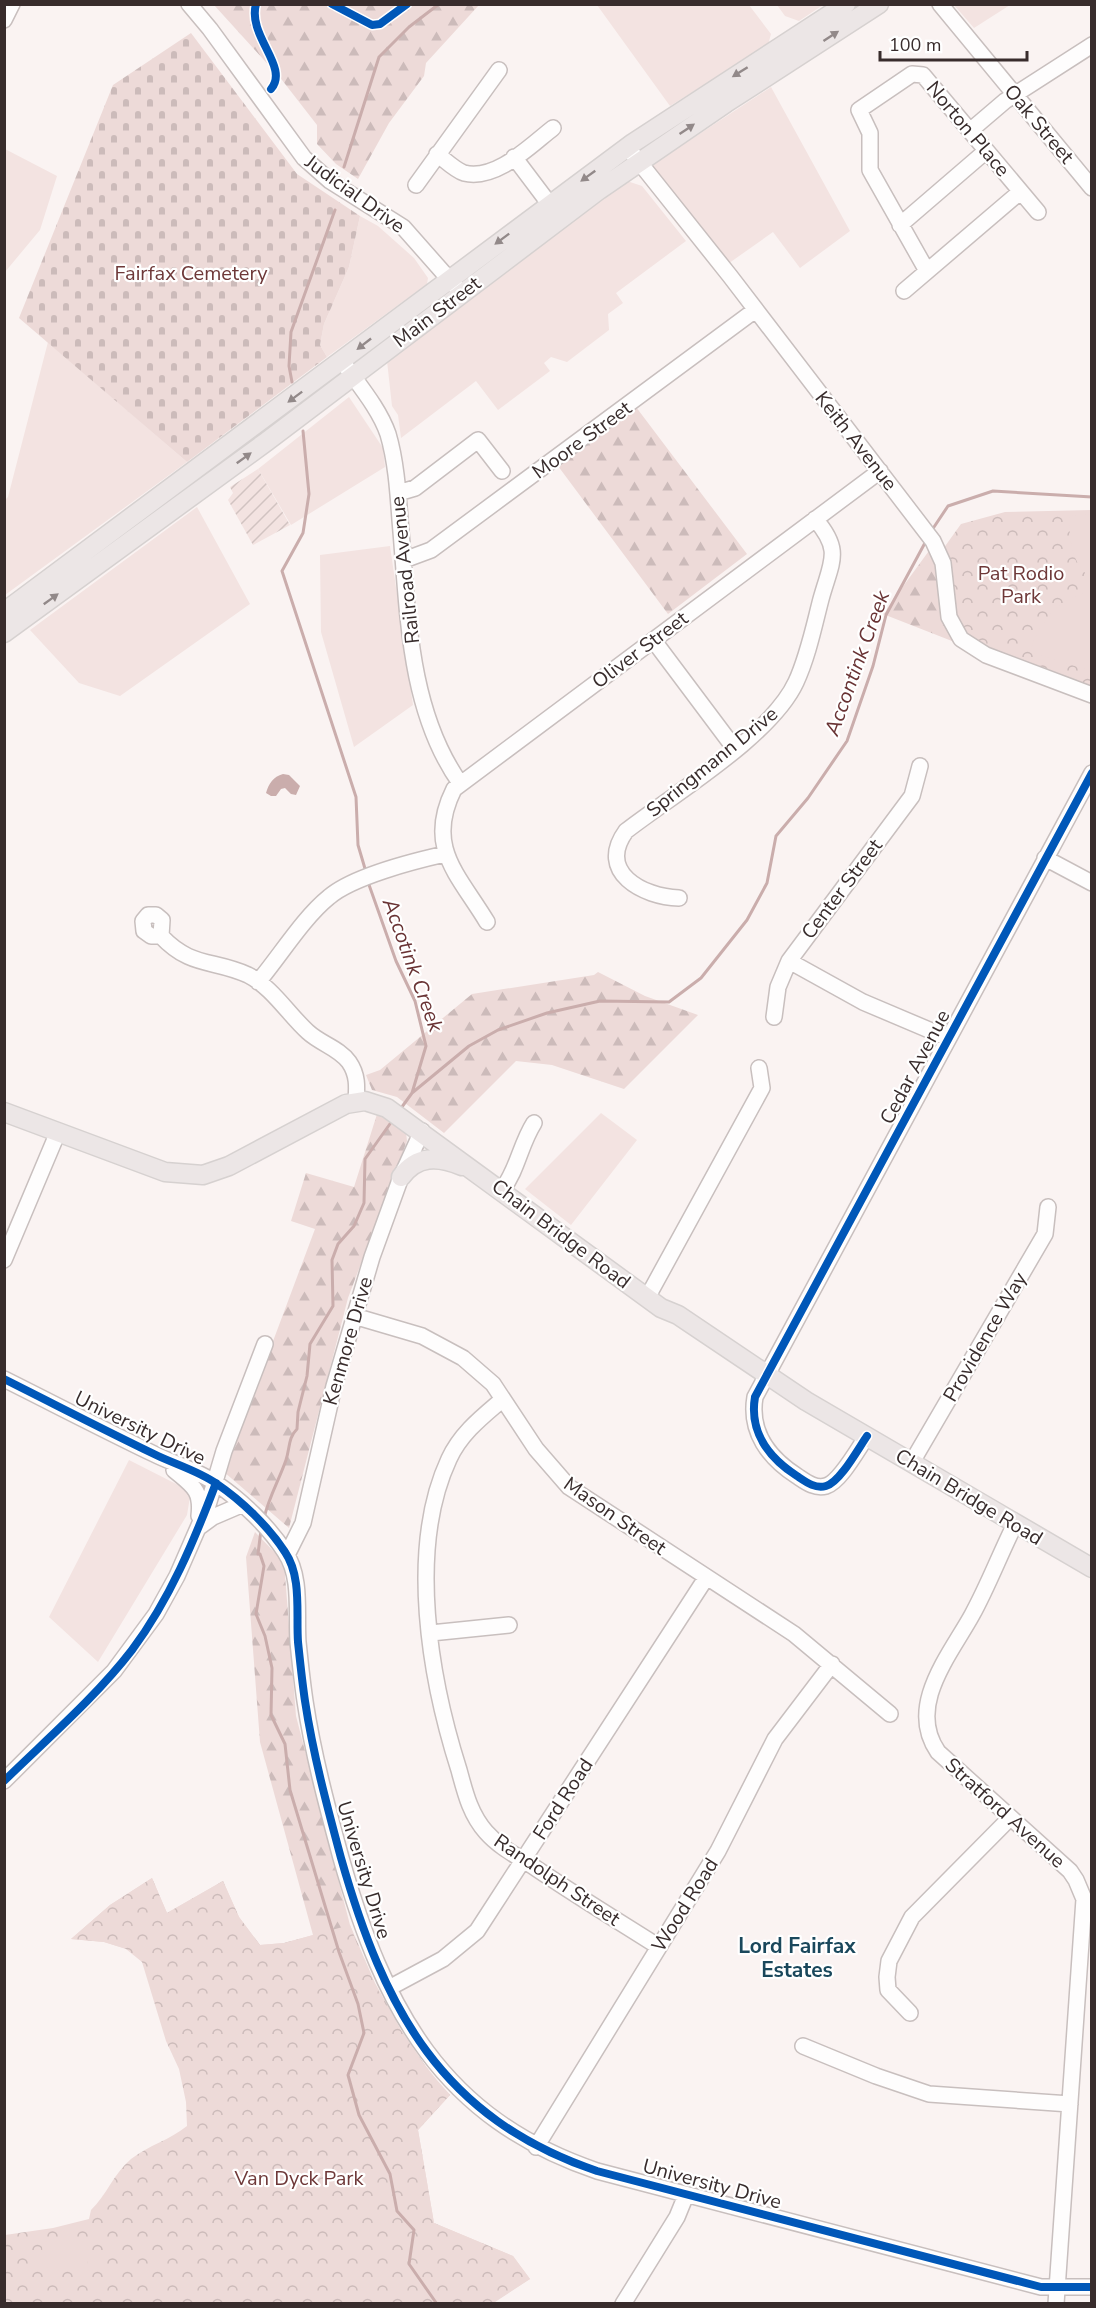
<svg xmlns="http://www.w3.org/2000/svg" width="1096" height="2308" font-family="'Nunito Sans',sans-serif">
<style>
.built{fill:#f3e3e1}
.industrial{fill:url(#industrial-furrows)}
.forest{fill:url(#forest-firs)}
.cemetery{fill:url(#cemetery-stones)}
.park{fill:url(#park-crowns)}
.garden{fill:#eddad8}
.water{fill:#caadac}
.lines{fill:none;stroke-linecap:round;stroke-linejoin:round}
.stream{stroke:#caadac;stroke-width:3}
.minor-casing{stroke:#c8bfbe;stroke-width:18}
.major-casing{stroke:#d6d1d0;stroke-width:21}
.minor{stroke:#fefdfd;stroke-width:15}
.major{stroke:#ece6e6;stroke-width:18}
.cycleway-casing{stroke:#fff;stroke-width:11}
.cycleway{stroke:#0057b8;stroke-width:8}
.oneway{fill:#928989}
.labels{text-anchor:middle;dominant-baseline:central;stroke-width:4.5;stroke-linejoin:round;paint-order:stroke}
.street-label{font-size:20px;fill:#382c2c;stroke:#fff}
.park-label{font-size:20px;fill:#6e3838;stroke:#fff}
.water-label{font-size:21px;font-style:italic;fill:#693334;stroke:#fff}
.neighbourhood-label{font-size:21px;font-weight:bold;fill:#1a485c;stroke:#fff}
</style>
<defs>
<pattern id="industrial-furrows" width="10" height="10" patternUnits="userSpaceOnUse" patternTransform="scale(1.5)"><rect width="10" height="10" fill="#f3e3e1"/><path d="M-1 1l2-2M0 10L10 0M9 11l2-2" fill="none" stroke="#d1c3c1"/></pattern>
<pattern id="forest-firs" width="22" height="20" patternUnits="userSpaceOnUse" patternTransform="scale(1.5)"><rect width="22" height="20" fill="#eddad8"/><path d="M5 1l3.5 6h-7zM16 11l3.5 6h-7z" fill="#ccbbba"/></pattern>
<pattern id="cemetery-stones" width="16" height="16" patternUnits="userSpaceOnUse" patternTransform="scale(1.5)"><rect width="16" height="16" fill="#eddad8"/><path d="M2 7V4a2 2 0 0 1 4 0v3zM10 15v-3a2 2 0 0 1 4 0v3z" fill="#ccbbba"/></pattern>
<pattern id="park-crowns" width="20" height="18" patternUnits="userSpaceOnUse" patternTransform="scale(1.5)"><rect width="20" height="18" fill="#eddad8"/><path d="M2 6a3 3 0 1 1 6 0M12 15a3 3 0 1 1 6 0" fill="none" stroke="#ccbbba"/></pattern>
</defs>
<rect width="100%" height="100%" fill="#faf3f2"/>
<!-- built -->
<path class="built" d="M 597,5 L 749,5 L 771,34 L 768,45 L 670,106 Z
M 777,5 L 823,5 L 799,21 L 785,16 Z
M 954,5 L 1010,5 L 974,28 Z
M 771,87 L 850,231 L 800,268 L 773,232 L 725,266 L 649,167 Z
M 5,149 L 57,176 L 40,230 L 5,272 Z
M 627,181 L 642,186 L 686,241 L 616,293 L 623,303 L 608,314 L 609,330 L 567,362 L 551,357 L 544,363 L 550,371 L 498,410 L 476,381 L 401,438 L 398,415 L 392,406 L 387,361 Z
M 360,216 L 378,226 L 414,258 L 428,278 L 427,284 L 327,357 L 320,345 L 324,324 L 349,267 Z
M 48,342 L 187,462 L 5,595 L 5,500 L 8,497 Z
M 349,397 L 383,448 L 385,467 L 291,525 L 258,469 Z
M 197,507 L 250,604 L 120,696 L 79,683 L 30,630 Z
M 390,546 L 413,705 L 354,747 L 321,632 L 320,555 Z
M 601,1113 L 637,1140 L 571,1225 L 525,1189 Z
M 129,1460 L 186,1489 L 190,1497 L 187,1515 L 98,1662 L 49,1617 Z"/>
<!-- industrial -->
<path class="industrial" d="M 258,469 L 290,525 L 253,545 L 228,500 L 233,493 L 230,487 Z"/>
<!-- forest -->
<path class="forest" d="M 479,5 L 426,63 L 424,76 L 389,123 L 358,179 L 336,164 L 317,144 L 317,125 L 282,80 L 214,5 Z
M 636,407 L 747,554 L 668,614 L 558,466 Z
M 931,548 L 957,643 L 883,614 Z
M 598,972 L 645,996 L 698,1015 L 624,1089 L 552,1065 L 516,1061 L 444,1133 L 397,1097 L 372,1090 L 366,1075 L 380,1070 L 472,994 L 594,975 Z
M 378,1111 L 406,1132 L 407,1141 L 348,1298 L 289,1528 L 224,1472 L 315,1229 L 291,1221 L 306,1173 L 354,1187 Z
M 255,1532 L 284,1562 L 296,1716 L 350,1925 L 375,1983 L 401,2030 L 431,2074 L 450,2095 L 418,2130 L 434,2223 L 513,2256 L 530,2279 L 492,2303 L 283,2034 L 127,1949 L 104,1942 L 71,1939 L 110,1905 L 152,1878 L 167,1913 L 223,1881 L 239,1917 L 260,1945 L 284,1943 L 313,1935 L 260,1742 L 246,1557 Z"/>
<!-- cemetery -->
<path class="cemetery" d="M 191,33 L 297,174 L 360,216 L 349,267 L 324,324 L 320,345 L 327,357 L 187,462 L 19,318 L 113,85 Z"/>
<!-- park -->
<path class="park" d="M 1091,510 L 1091,691 L 975,644 L 958,624 L 943,549 L 961,524 L 1005,512 Z
M 152,1878 L 167,1913 L 223,1881 L 239,1917 L 260,1945 L 284,1943 L 350,1925 C 372,1987 406,2047 450,2095 L 418,2130 L 434,2223 L 513,2256 L 530,2279 L 492,2304 L 5,2304 L 5,2235 L 53,2228 L 89,2219 L 91,2210 C 106,2196 114,2173 131,2159 C 149,2145 170,2140 187,2126 L 186,2102 L 179,2069 L 166,2041 L 142,1962 L 126,1949 L 104,1942 L 71,1939 L 110,1905 Z"/>
<!-- garden -->
<path class="garden" d="M 1091,514 L 1092,514 L 1091,578 C 1072,564 1068,539 1070,516 Z
M 1091,592 L 1091,671 L 1030,652 C 1039,622 1059,597 1091,592 Z
M 87,2241 L 88,2267 L 43,2268 L 42,2242 Z"/>
<!-- water -->
<path class="water" d="M 283,774 L 289,775 L 300,786 L 296,795 L 291,794 L 285,788 L 281,789 L 276,796 L 271,796 L 266,793 C 269,783 273,777 283,774 Z"/>
<g class="lines">
<!-- stream -->
<path class="stream" d="M 344,167 L 379,57 L 409,27 L 439,4
M 292,382 L 289,366 L 291,332 L 335,210
M 303,431 L 309,494 L 303,533 L 282,571 L 356,797 L 358,845 L 366,872
M 932,530 L 948,506 L 993,491 L 1092,497
M 368,882 L 396,961 L 415,1001 L 426,1046 L 412,1093 L 399,1111
M 412,1093 L 469,1046 L 498,1030 L 547,1013 L 600,1001 L 669,1002 L 701,978 L 747,920 L 767,883 L 776,836 L 808,798 L 847,741 L 873,666 L 886,615 L 926,541
M 264,1518 C 269,1497 279,1480 286,1460 C 290,1448 288,1438 297,1429 L 298,1412 L 307,1376 L 310,1344 L 333,1306 L 332,1260 L 338,1244 L 354,1226 L 364,1203 L 365,1159 L 392,1121
M 261,1530 L 258,1554 L 260,1554 L 264,1566 L 256,1614 L 265,1636 L 272,1668 L 271,1715 L 285,1744 L 290,1790 L 339,1952 L 358,2004 L 364,2033 L 348,2075 L 359,2115 L 390,2174 L 397,2211 L 414,2230 L 409,2264 L 437,2304"/>
<defs>
<path id="minor" d="M 189,4 L 210,29 L 304,158 L 330,181 L 403,227 L 456,287
M 940,4 L 1092,188
M 4,20 L 12,4
M 971,130 L 1005,101 L 1092,45
M 632,153 L 730,276 L 933,541 L 943,563 L 949,617 L 961,639 L 986,655 L 1092,695
M 437,154 C 445,160 455,170 464,173 C 496,181 530,146 553,128
M 514,157 L 557,214
M 416,185 L 499,70
M 900,225 L 986,151
M 927,271 L 870,170 L 870,133 L 859,110 L 912,74 L 923,75 L 1038,212
M 904,291 L 1020,192
M 342,361 C 358,384 379,408 388,434 C 396,461 398,492 400,520 C 408,607 407,708 460,783
M 398,493 L 415,488 L 478,440 L 502,471
M 404,560 L 431,550 L 754,311
M 654,641 L 735,749
M 1045,858 L 1092,883
M 679,898 C 643,897 596,872 626,831 C 675,793 771,736 796,682 C 808,656 814,626 821,599 C 831,562 843,551 815,519
M 487,922 C 458,874 425,847 454,789 L 880,471
M 161,936 L 151,936 L 144,931 L 143,921 L 148,915 L 156,915 L 162,920 L 161,936 C 191,968 213,959 248,975 C 272,987 289,1015 308,1032 C 321,1044 339,1048 349,1062 C 358,1075 357,1087 356,1102
M 789,961 L 863,1002 L 948,1038
M 258,982 C 280,956 303,918 329,897 C 352,877 414,861 445,854
M 774,1017 L 778,987 L 789,961 L 912,796 L 920,766
M 502,1190 C 518,1169 520,1145 534,1123
M 4,1260 L 58,1132
M 647,1298 L 762,1088 L 759,1068
M 354,1316 L 422,1336 L 463,1358 L 493,1384 L 536,1449 L 569,1487 L 794,1634 L 890,1714
M 4,1379 C 54,1404 104,1430 154,1454 C 174,1464 199,1471 217,1484 C 242,1501 269,1527 285,1552 C 302,1577 296,1613 298,1642 C 300,1661 302,1681 305,1701 C 313,1754 327,1806 341,1858 C 384,2009 441,2118 597,2171 L 1041,2287 L 1092,2287
M 503,1399 C 482,1417 461,1433 449,1459 C 407,1549 430,1679 459,1770 C 465,1792 470,1814 486,1832 C 500,1848 519,1857 537,1869 C 577,1896 618,1921 659,1947
M 867,1436 C 858,1449 840,1482 826,1486 C 815,1489 806,1482 797,1476 C 769,1458 749,1432 755,1397 L 1092,773
M 912,1462 L 1045,1234 L 1048,1207
M 174,1470 C 193,1486 202,1490 199,1516
M 1015,1524 C 1000,1554 988,1586 972,1615 C 950,1655 906,1706 938,1752 L 1070,1871 L 1076,1880 L 1084,1899 L 1056,2304
M 198,1528 L 213,1517 L 241,1505
M 287,1555 L 303,1523 L 334,1386 L 372,1257 L 401,1177 L 422,1131
M 431,1633 L 509,1625
M 4,1781 L 114,1671 L 156,1614 L 177,1576 L 208,1505 L 224,1451 L 265,1344
M 389,1988 L 443,1959 L 477,1931 L 706,1578
M 910,2013 L 888,1990 L 887,1977 L 889,1961 L 912,1917 L 1010,1818
M 803,2046 L 876,2076 L 929,2094 L 1070,2104
M 536,2147 L 718,1851 L 775,1739 L 832,1664
M 623,2304 L 677,2217 L 686,2195"/>
<path id="major" d="M 4,612 L 633,143 L 846,4
M 4,633 L 266,442 L 599,190 L 726,103 L 879,4
M 4,1112 L 165,1172 L 203,1175 L 229,1166 L 346,1104 L 365,1101 L 387,1108 L 661,1308 L 678,1315 L 806,1401 L 1092,1568
M 401,1177 C 417,1155 438,1156 462,1166"/>
</defs>
<!-- minor casing -->
<use href="#minor" class="minor-casing"/>
<!-- major casing -->
<use href="#major" class="major-casing"/>
<!-- minor -->
<use href="#minor" class="minor"/>
<!-- major -->
<use href="#major" class="major"/>
<defs>
<path id="cycleway" d="M 256,4 C 247,36 290,67 271,89
M 332,4 L 372,25 L 380,24 L 407,4
M 4,1379 C 54,1404 104,1430 154,1454 C 174,1464 199,1471 217,1484 C 242,1501 269,1527 285,1552 C 302,1577 296,1613 298,1642 C 300,1661 302,1681 305,1701 C 313,1754 327,1806 341,1858 C 384,2009 441,2118 597,2171 L 1041,2287 L 1092,2287
M 867,1436 C 858,1449 840,1482 826,1486 C 815,1489 806,1482 797,1476 C 769,1458 749,1432 755,1397 L 1092,773
M 4,1781 C 48,1738 95,1698 132,1650 C 170,1599 194,1541 216,1483"/>
</defs>
<!-- cycleway casing -->
<use href="#cycleway" class="cycleway-casing"/>
<!-- cycleway -->
<use href="#cycleway" class="cycleway"/>
</g>
<!-- one-way arrows -->
<defs><path id="oneway-solid" d="M-6-.8H1V-3.2L6.5 0L1 3.2V.8H-6Z" transform="scale(1.5)"/></defs>
<g class="oneway">
<use href="#oneway-solid" transform="translate(831 36) rotate(-33)"/>
<use href="#oneway-solid" transform="translate(740 72) rotate(148)"/>
<use href="#oneway-solid" transform="translate(687 129) rotate(-34)"/>
<use href="#oneway-solid" transform="translate(588 176) rotate(144)"/>
<use href="#oneway-solid" transform="translate(502 239) rotate(143)"/>
<use href="#oneway-solid" transform="translate(364 344) rotate(142)"/>
<use href="#oneway-solid" transform="translate(295 397) rotate(143)"/>
<use href="#oneway-solid" transform="translate(244 458) rotate(-36)"/>
<use href="#oneway-solid" transform="translate(51 599) rotate(-36)"/>
</g>
<g class="labels">
<!-- street labels -->
<g class="street-label">
<text transform="translate(1039 124) rotate(50)">Oak Street</text>
<text transform="translate(968 129) rotate(50)">Norton Place</text>
<text transform="translate(355 194) rotate(36)">Judicial Drive</text>
<text transform="translate(437 312) rotate(-37)">Main Street</text>
<text transform="translate(582 440) rotate(-36)">Moore Street</text>
<text transform="translate(856 441) rotate(52)">Keith Avenue</text>
<text transform="translate(405 570) rotate(-96)">Railroad Avenue</text>
<text transform="translate(640 650) rotate(-37)">Oliver Street</text>
<text transform="translate(712 762) rotate(-39)">Springmann Drive</text>
<text transform="translate(842 889) rotate(-53)">Center Street</text>
<text transform="translate(915 1067) rotate(-62)">Cedar Avenue</text>
<text transform="translate(561 1234) rotate(37)">Chain Bridge Road</text>
<text transform="translate(985 1337) rotate(-60)">Providence Way</text>
<text transform="translate(348 1341) rotate(-74)">Kenmore Drive</text>
<text transform="translate(140 1428) rotate(26)">University Drive</text>
<text transform="translate(969 1497) rotate(31)">Chain Bridge Road</text>
<text transform="translate(615 1516) rotate(35)">Mason Street</text>
<text transform="translate(563 1799) rotate(-57)">Ford Road</text>
<text transform="translate(1005 1813) rotate(42)">Stratford Avenue</text>
<text transform="translate(364 1870) rotate(73)">University Drive</text>
<text transform="translate(557 1880) rotate(34)">Randolph Street</text>
<text transform="translate(685 1905) rotate(-58)">Wood Road</text>
<text transform="translate(712 2184) rotate(15)">University Drive</text>
</g>
<!-- park labels -->
<g class="park-label">
<text x="191" y="273">Fairfax Cemetery</text>
<text x="1021" y="573">Pat Rodio<tspan x="1021" dy="23">Park</tspan></text>
<text x="299" y="2178">Van Dyck Park</text>
</g>
<!-- water labels -->
<g class="water-label">
<text transform="translate(857 663) rotate(-70)">Accontink Creek</text>
<text transform="translate(413 965) rotate(70)">Accotink Creek</text>
</g>
<!-- neighbourhood labels -->
<g class="neighbourhood-label">
<text x="797" y="1946">Lord Fairfax<tspan x="797" dy="24">Estates</tspan></text>
</g>
</g>
<!-- border -->
<rect width="1096" height="2308" fill="none" stroke="#382c2c" stroke-width="12"/>
<!-- scale -->
<path d="M880 51v9h147v-9" fill="none" stroke="#382c2c" stroke-width="3"/>
<text x="889" y="51" font-size="18" fill="#382c2c" stroke="#ffffff" stroke-width="4.5" paint-order="stroke">100 m</text>
</svg>
